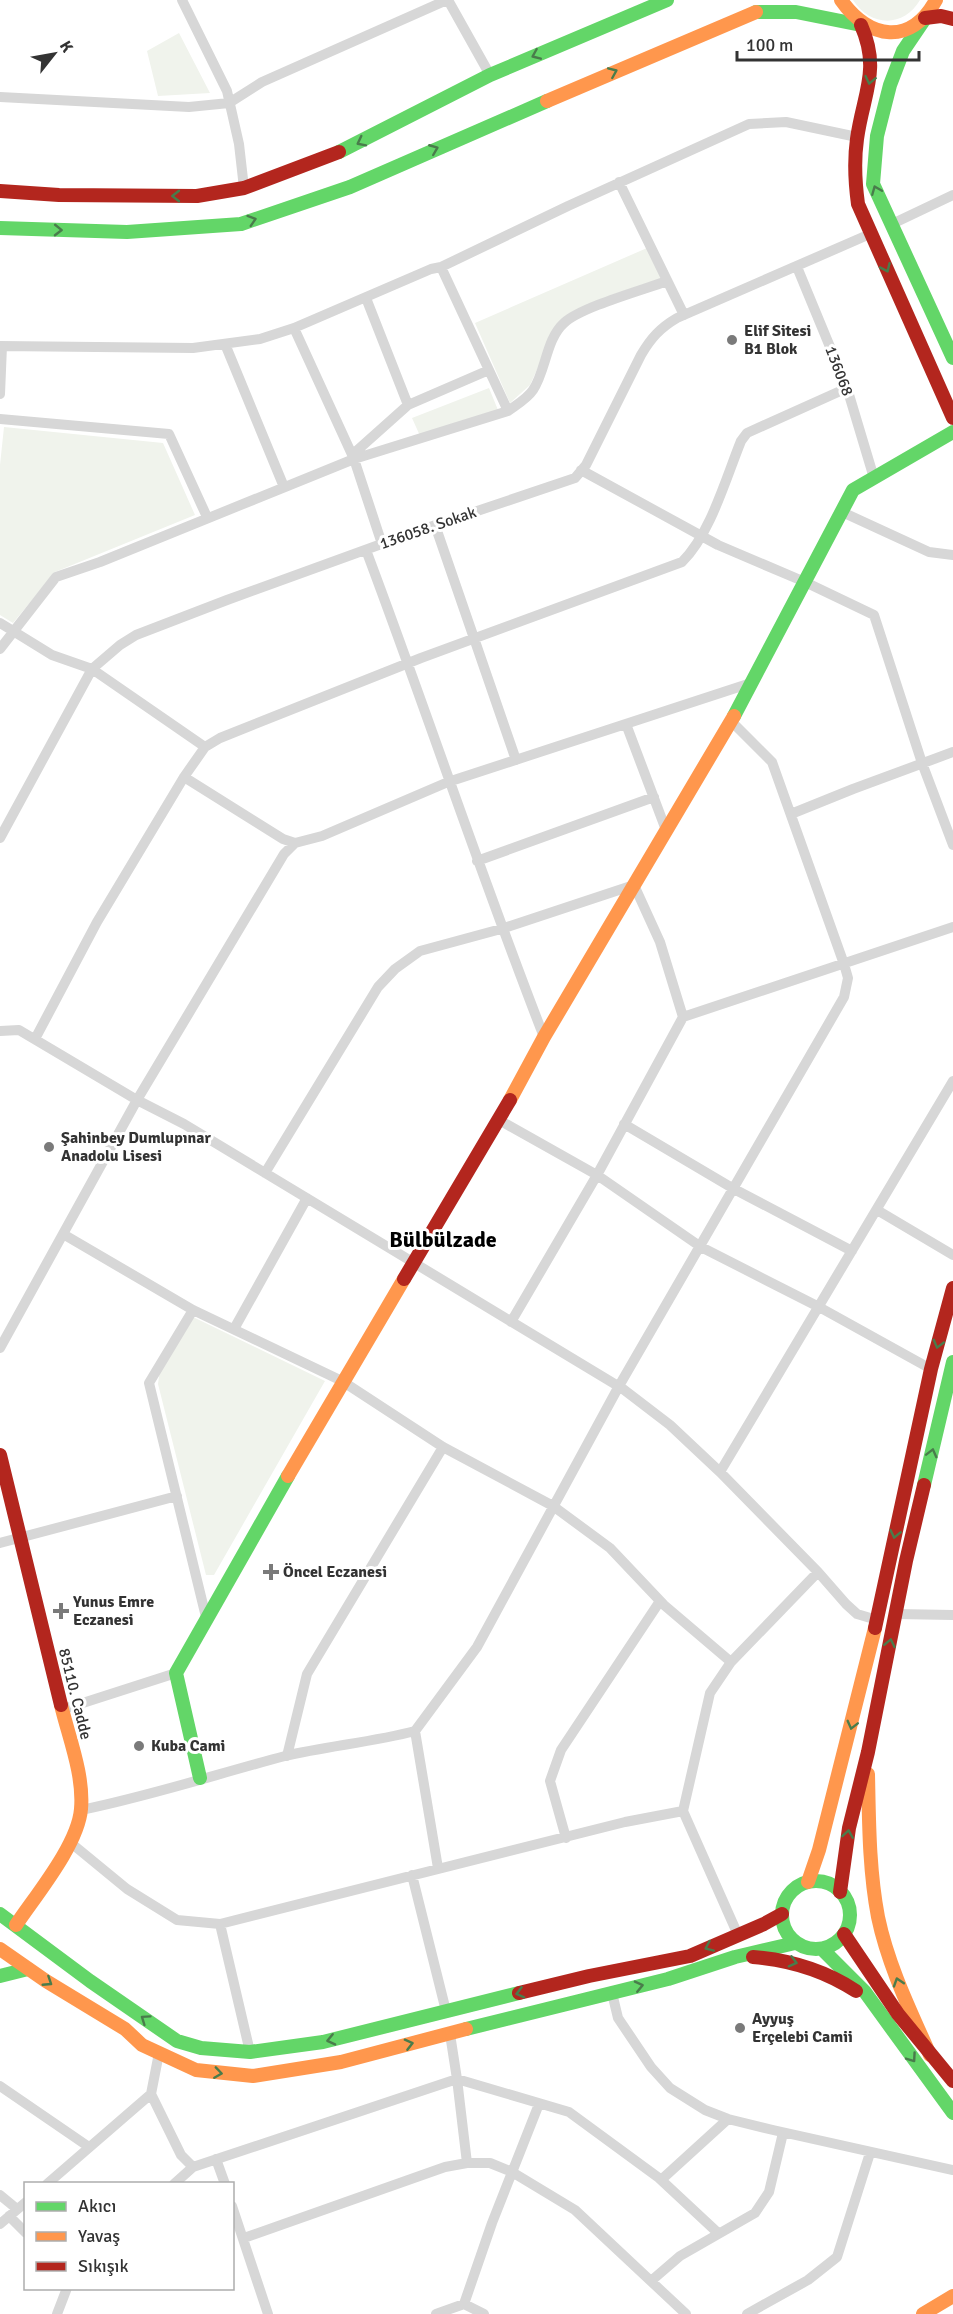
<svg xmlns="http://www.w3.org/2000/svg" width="953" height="2314" font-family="Signika,sans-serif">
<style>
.green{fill:#f0f3ec}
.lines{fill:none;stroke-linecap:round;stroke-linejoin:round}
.street{stroke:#d7d7d7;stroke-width:10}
.fast{stroke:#63d668;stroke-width:14}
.slow{stroke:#ff974d;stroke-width:14}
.jam{stroke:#b3261e;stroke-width:14}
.oneway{stroke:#497c4b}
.poi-dot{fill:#7a7a7a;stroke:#fff;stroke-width:2}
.labels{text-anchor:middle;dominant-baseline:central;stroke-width:6;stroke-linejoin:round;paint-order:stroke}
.poi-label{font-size:16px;font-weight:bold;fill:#333;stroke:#fff;text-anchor:start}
.street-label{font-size:16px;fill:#333;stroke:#fff}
.district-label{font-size:22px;font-weight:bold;fill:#000;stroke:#fff}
</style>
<rect width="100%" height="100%" fill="#fff"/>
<!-- green -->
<path class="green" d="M 853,0 L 920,0 C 904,28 870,27 853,0 Z
M 179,33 L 210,93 L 158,96 L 147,51 Z
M 647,248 L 661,278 L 558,323 L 530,385 L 510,403 L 475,323 Z
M 489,388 L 498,410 L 421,438 L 412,418 Z
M 4,427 L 163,443 L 195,515 L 55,572 L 13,623 L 0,615 L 0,465 Z
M 193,1317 L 325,1381 L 214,1575 L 206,1575 L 158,1384 L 160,1369 Z"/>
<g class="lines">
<!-- street -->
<path class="street" d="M 182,0 L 227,91 L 239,144 L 244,188
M 448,0 L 490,75
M 0,97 L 189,107 L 229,103 L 262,82 L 447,0
M 619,182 L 684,315
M 892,224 L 953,195
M 441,267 L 508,411
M 797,267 L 847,388 L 874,478
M 366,298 L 408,405
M 294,328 L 354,459 L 382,544
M 225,344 L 284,487
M 0,346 L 193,348 L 260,339 L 294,328 L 431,269 L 441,267 L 568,206 L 749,124 L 786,122 L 857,137
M 0,394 L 2,346
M 0,419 L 169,434 L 207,517
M 352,455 L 408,405 L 489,370
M 581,470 L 718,545 L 805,582 L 874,615 L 922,763 L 953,845
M 842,512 L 929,552 L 953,555
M 435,525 L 516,760
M 366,550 C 427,712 481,876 544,1037
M 0,623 L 52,655 L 92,669 L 205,747
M 0,649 L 56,577 L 100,562 L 354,459 L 508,411 C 516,405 527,399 533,390 C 546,371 546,339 564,323 C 581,307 643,290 667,281
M 626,724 L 666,830
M 184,777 L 283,839 L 295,843
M 791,814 L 853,789 L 953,752
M 0,838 L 92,669 L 120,645 L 136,635 L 227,600 L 409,534 L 575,478 L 586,465 L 641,355 C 651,338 660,328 677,318 L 870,234
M 477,861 L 654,797
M 683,1017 L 953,927
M 0,1031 L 19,1030 L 137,1100 L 184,1124 L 623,1389 L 670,1425 L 720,1472 L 818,1572 L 846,1604 L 857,1614 L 877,1620
M 35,1039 L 97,922 L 184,777 L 205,747 L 220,738 L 421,658 L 682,562 C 710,535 726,478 741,441 L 747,433 L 847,388
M 499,1120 L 597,1175 L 701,1247 L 819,1307 L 931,1369
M 624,1124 L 734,1189 L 852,1251
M 265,1173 L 378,987 L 395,969 L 420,951 L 501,929 L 634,885 L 660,942 L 683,1017 L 597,1175 L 511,1322
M 877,1210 L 953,1255
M 63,1234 L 193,1310 L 342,1381 L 443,1447 L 553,1506 L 610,1548 L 664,1605 L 731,1662
M 193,1310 L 149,1383 L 206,1617
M 234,1329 L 307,1198
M 0,1348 L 137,1100 L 284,854 L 295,843 L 322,836 L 448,782 L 751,683
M 720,1472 L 953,1081
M 0,1543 L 177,1496
M 896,1614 L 953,1615
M 61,1710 L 176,1673
M 415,1731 L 438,1868
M 287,1756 L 307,1674 L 443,1447
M 81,1810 C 150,1796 217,1774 285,1756 C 328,1746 373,1742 415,1731 L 477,1647 L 619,1386 L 844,997 L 848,978 L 844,964 L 772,762 L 731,721
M 566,1838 L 550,1781 L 561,1750 L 660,1601
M 71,1843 L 127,1889 L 177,1920 L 220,1924 L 625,1822 L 683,1811
M 412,1875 L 446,2011
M 220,1924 L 250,2052
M 738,1935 L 683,1811 L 710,1693 L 731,1662 L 818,1572
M 612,1993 L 618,2018 L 651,2067 L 670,2088 L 705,2110 L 728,2119 L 773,2130 L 953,2170
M 450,2034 L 457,2079 L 467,2163
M 159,2053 L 151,2094 L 181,2155 L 193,2167
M 0,2086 L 89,2147
M 216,2159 L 225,2184
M 661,2180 L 728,2119
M 47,2184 L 151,2094
M 174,2184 L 193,2167 L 457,2079 L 569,2112 L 659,2178 L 718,2233
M 0,2195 L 17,2209
M 232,2206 L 268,2314
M 9,2216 L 26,2233
M 0,2224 L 26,2202
M 244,2238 L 445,2167 L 467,2163 L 490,2163 L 512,2172 L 575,2210 L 686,2314
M 651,2281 L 680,2256 L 755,2213 L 769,2192 L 783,2133
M 464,2304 L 492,2223 L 539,2104
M 57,2314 L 67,2288
M 436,2314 L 464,2304 L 484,2314
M 747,2314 L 808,2280 L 837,2257 L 870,2153"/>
<!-- fast -->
<path class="fast" d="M 756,12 L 796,12 L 861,25
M 924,20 L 903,51 L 890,85 L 877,136 L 873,184 L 953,358
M 339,152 L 490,75 L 667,0
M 0,228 L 127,232 L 241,224 L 350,187 L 547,101
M 734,716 L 853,490 L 953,432
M 924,1485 L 953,1362
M 200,1778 L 176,1673 L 288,1476
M782 1915a34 34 0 1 1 68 0a34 34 0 1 1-68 0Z
M 0,1914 L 90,1981 L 177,2041 L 201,2048 L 250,2052 L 323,2042 L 519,1993
M 822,1949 L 865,1992 L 953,2113
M 0,1976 L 28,1969
M 466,2029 L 668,1979 L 735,1957 L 795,1943"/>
<!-- slow -->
<path class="slow" d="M 841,0 C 869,40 911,46 936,0
M 547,101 L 756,12
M 510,1100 L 544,1037 L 734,716
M 288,1476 L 404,1279
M 868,1774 C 869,1821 869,1870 878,1917 C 888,1965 910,2010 930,2055
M 808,1882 L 819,1850 L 875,1628
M 16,1925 C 36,1895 78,1845 81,1809 C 84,1775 69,1738 61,1705
M 0,1949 L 46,1981 L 125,2029 L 142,2045 L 196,2070 L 253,2076 L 341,2062 L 466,2029
M 923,2314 L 953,2296"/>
<!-- jam -->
<path class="jam" d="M 925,18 L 941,16 L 953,19
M 861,25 C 881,70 863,94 857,139 C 854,160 855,182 858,204 L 953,418
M 0,191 L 59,195 L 197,196 L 244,188 L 339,152
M 404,1279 L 510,1100
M 0,1455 L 61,1705
M 875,1628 L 931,1369 L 953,1288
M 840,1892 L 849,1828 L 868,1752 L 906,1561 L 924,1485
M 844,1934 L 898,2014 L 953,2081
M 753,1957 C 791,1960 824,1970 856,1991
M 519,1993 L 589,1976 L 690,1956 L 764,1924 L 782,1914"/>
</g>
<!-- one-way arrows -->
<defs><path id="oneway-chevron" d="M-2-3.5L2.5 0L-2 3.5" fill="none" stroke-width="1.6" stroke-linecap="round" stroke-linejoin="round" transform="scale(1.5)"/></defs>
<g class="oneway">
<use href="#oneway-chevron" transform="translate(536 55) rotate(157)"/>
<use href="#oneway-chevron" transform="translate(613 72) rotate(-23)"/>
<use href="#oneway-chevron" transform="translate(870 80) rotate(102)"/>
<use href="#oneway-chevron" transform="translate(361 142) rotate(153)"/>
<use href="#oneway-chevron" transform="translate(434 149) rotate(-22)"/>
<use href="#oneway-chevron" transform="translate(876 190) rotate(-112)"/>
<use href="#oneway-chevron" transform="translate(176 196) rotate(-180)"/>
<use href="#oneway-chevron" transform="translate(252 220) rotate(-18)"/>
<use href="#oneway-chevron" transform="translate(58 230) rotate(1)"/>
<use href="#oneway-chevron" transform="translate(886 268) rotate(66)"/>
<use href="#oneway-chevron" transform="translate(938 1344) rotate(105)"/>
<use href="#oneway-chevron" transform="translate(932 1453) rotate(-76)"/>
<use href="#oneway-chevron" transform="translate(895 1534) rotate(102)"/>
<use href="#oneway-chevron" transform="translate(890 1643) rotate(-78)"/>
<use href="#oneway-chevron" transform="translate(852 1725) rotate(104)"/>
<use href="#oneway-chevron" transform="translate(848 1834) rotate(-81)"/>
<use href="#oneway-chevron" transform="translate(709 1947) rotate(156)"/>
<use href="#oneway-chevron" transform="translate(793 1962) rotate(15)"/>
<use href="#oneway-chevron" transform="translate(48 1982) rotate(33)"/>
<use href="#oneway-chevron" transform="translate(898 1982) rotate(-108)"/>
<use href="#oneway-chevron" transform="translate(639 1986) rotate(-13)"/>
<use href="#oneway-chevron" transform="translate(520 1993) rotate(166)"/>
<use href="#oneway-chevron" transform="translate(145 2019) rotate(-145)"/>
<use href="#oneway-chevron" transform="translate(331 2040) rotate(167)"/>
<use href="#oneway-chevron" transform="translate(409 2044) rotate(-14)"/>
<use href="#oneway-chevron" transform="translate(912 2058) rotate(55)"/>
<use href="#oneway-chevron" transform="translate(218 2073) rotate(8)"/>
</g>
<!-- markers -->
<g class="poi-dot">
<circle cx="732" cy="340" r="6"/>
<circle cx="49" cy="1147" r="6"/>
<path d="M268 1563h6v6h6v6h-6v6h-6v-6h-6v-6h6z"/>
<path d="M58 1602h6v6h6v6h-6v6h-6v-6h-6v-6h6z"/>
<circle cx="139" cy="1746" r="6"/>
<circle cx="740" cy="2028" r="6"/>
</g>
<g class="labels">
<!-- poi labels -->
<g class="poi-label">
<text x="744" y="331">Elif Sitesi<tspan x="744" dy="18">B1 Blok</tspan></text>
<text x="61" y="1138">Şahinbey Dumlupınar<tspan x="61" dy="18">Anadolu Lisesi</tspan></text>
<text x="283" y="1572">Öncel Eczanesi</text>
<text x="73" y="1602">Yunus Emre<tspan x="73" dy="18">Eczanesi</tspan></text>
<text x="151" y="1746">Kuba Cami</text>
<text x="752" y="2019">Ayyuş<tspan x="752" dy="18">Erçelebi Camii</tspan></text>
</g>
<!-- street labels -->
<g class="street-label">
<text transform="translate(839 371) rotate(69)">136068</text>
<text transform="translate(428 528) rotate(-19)">136058. Sokak</text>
<text transform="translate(75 1694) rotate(76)">85110. Cadde</text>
</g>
<!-- district labels -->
<g class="district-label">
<text x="443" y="1239">Bülbülzade</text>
</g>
</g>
<!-- legend -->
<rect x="24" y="2182" width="210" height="108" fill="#ffffff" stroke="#adadad" stroke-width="1.5"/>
<rect x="36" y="2202" width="30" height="9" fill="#63d668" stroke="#adadad" stroke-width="1.5"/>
<text x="78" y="2212" font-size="18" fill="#333333">Akıcı</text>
<rect x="36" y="2232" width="30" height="9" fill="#ff974d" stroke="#adadad" stroke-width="1.5"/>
<text x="78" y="2242" font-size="18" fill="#333333">Yavaş</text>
<rect x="36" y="2262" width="30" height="9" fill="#b3261e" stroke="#adadad" stroke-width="1.5"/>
<text x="78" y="2272" font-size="18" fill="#333333">Sıkışık</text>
<!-- north arrow -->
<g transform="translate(54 54) rotate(59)" stroke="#ffffff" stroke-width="4.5" paint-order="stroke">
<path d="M0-4.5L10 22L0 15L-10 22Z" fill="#333333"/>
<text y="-9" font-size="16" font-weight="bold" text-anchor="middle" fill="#333333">K</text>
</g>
<!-- scale -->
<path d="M737 51v9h182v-9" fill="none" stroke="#333333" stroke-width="3"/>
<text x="746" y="51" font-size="18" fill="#333333" stroke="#ffffff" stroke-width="4.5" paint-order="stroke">100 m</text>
</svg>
